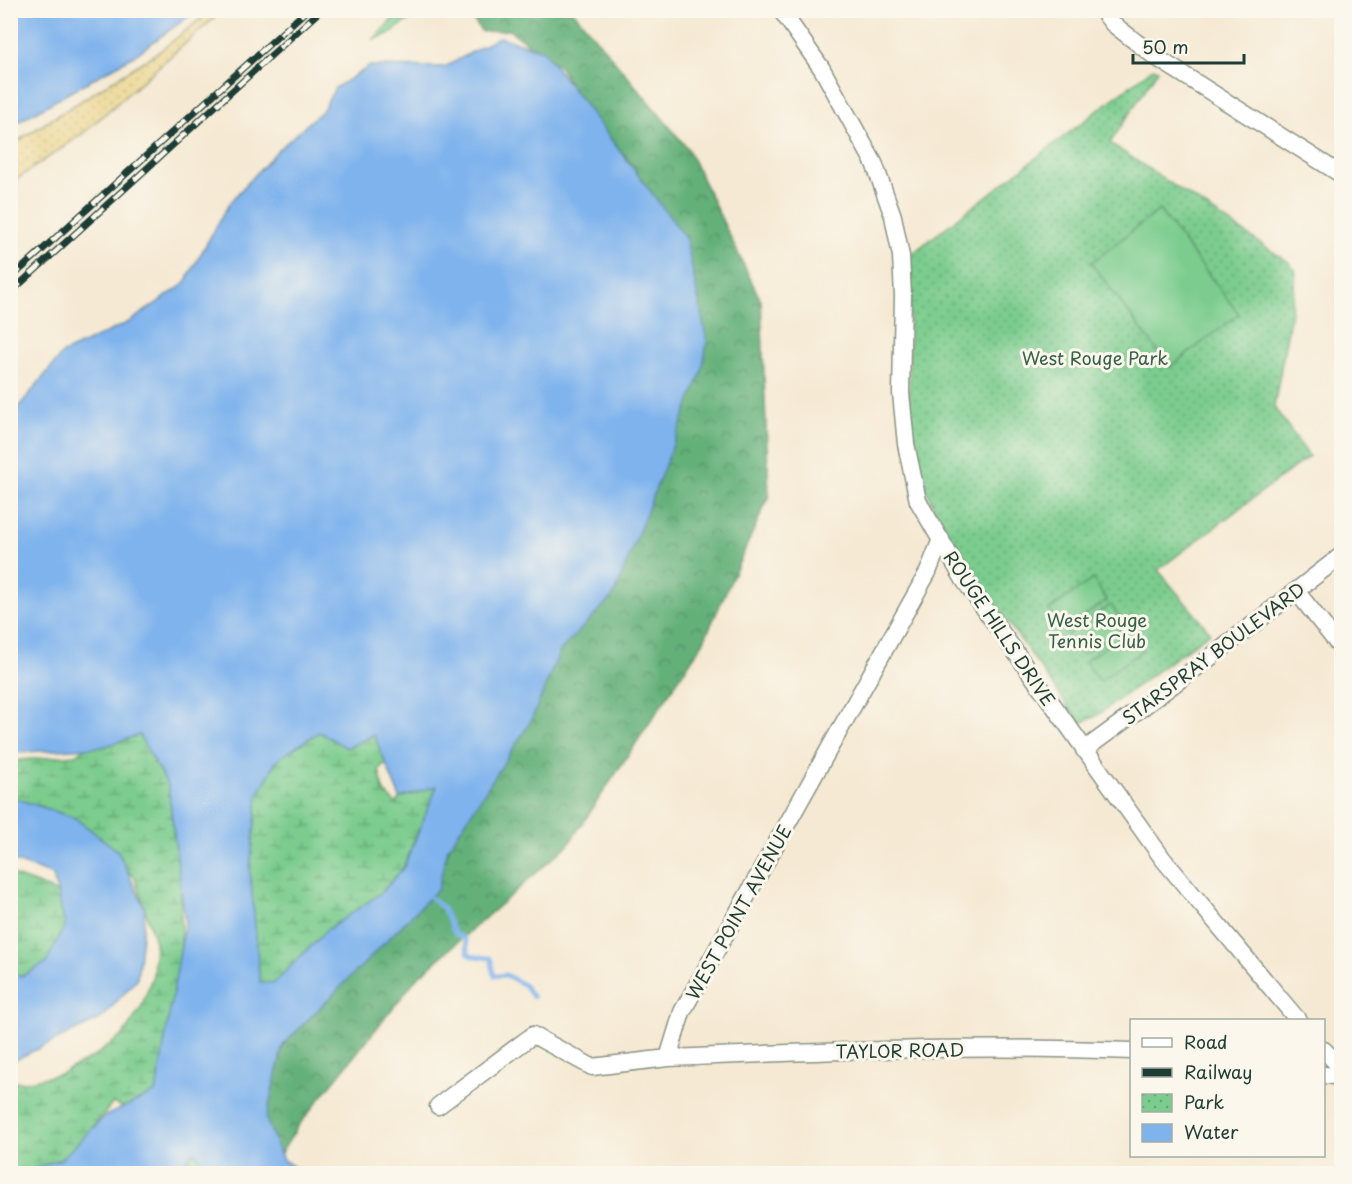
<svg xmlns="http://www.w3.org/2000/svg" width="1352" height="1184" font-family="'Playpen Sans',sans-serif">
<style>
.grass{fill:url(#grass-tufts);stroke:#4d8461;stroke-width:1.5}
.forest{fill:url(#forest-crowns);stroke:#427656;stroke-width:1.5}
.wetland{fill:url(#wetland-marsh);stroke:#4d8461;stroke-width:1.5}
.sand{fill:url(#sand-dots);stroke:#868c69;stroke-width:1.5}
.park{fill:url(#park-dots);stroke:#4d8461;stroke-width:1.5}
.pitch{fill:#7bcc8e;stroke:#4d8461;stroke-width:1.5}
.water{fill:#7fb3ed;stroke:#4f7890;stroke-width:1.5;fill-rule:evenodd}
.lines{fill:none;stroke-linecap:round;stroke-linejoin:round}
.stream{stroke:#7fb3ed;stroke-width:4.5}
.minor-casing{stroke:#8a9384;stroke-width:19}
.minor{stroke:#fff;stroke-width:16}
.rail-casing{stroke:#1f3d34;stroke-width:7}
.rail{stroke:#fbf7ec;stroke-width:4.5;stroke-dasharray:14;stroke-linecap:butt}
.labels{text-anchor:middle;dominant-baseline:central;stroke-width:6;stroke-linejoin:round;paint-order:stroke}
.park-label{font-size:18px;fill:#36614a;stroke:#fbf7ec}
.street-label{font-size:18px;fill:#1f3d34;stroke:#fbf7ec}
</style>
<defs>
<pattern id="grass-tufts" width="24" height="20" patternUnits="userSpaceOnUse" patternTransform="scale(1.5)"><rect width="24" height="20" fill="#7bcc8e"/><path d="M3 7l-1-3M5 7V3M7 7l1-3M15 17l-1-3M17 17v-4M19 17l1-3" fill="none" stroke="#64a775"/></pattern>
<pattern id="forest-crowns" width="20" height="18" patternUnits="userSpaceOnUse" patternTransform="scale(1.5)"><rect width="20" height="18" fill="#64b079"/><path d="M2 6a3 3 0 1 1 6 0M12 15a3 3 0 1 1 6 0" fill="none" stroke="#529064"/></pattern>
<pattern id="wetland-marsh" width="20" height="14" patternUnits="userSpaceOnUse" patternTransform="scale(1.5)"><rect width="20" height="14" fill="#7bcc8e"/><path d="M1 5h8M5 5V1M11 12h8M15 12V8" fill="none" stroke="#64a775"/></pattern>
<pattern id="sand-dots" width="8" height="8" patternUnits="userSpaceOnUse" patternTransform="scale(1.5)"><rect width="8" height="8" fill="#eeda9e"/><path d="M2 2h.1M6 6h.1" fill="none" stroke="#ccbc89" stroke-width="1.8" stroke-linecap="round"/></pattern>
<pattern id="park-dots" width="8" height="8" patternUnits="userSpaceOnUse" patternTransform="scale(1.5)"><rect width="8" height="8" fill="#7bcc8e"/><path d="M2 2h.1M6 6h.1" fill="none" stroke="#64a775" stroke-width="1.8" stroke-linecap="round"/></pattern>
</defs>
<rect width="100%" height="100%" fill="#fbf7ec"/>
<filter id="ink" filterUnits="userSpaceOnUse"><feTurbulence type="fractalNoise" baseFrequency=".0167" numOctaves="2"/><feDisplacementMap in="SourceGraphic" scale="12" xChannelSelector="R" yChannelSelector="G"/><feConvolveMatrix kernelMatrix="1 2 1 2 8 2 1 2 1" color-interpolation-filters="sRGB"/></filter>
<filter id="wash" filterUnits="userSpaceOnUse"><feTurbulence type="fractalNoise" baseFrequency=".008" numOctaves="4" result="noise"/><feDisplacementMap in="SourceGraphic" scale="24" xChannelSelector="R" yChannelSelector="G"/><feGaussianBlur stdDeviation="1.35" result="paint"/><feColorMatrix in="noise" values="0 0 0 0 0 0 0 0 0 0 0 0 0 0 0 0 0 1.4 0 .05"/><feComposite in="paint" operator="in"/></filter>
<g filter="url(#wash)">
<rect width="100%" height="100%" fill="#f5e9d3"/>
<!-- grass -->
<path class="grass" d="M 400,11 L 434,11 L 432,13 L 407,21 L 389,34 L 373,40 Z"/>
<!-- forest -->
<path class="forest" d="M 467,11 L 573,11 L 688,149 L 761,301 L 769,496 L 703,643 L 568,845 L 417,978 L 298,1126 L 276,1161 L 253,1122 L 261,1080 L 288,1040 L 432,894 L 459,823 L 702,340 L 699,299 L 677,242 L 634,167 L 577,97 L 560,67 L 509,30 L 482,32 Z"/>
<!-- wetland -->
<path class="wetland" d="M 500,636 L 451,786 L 418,830 L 394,892 L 378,907 L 336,923 L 254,1004 L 243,797 L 298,656 L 397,752 L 379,769 L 383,790 L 396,804 Z
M 130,717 L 170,763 L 181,870 L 181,989 L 161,1083 L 144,1108 L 136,1113 L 113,1103 L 64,1161 L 36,1173 L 10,1173 L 10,1081 L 25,1082 L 60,1074 L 93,1057 L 123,1035 L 141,1008 L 153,975 L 155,942 L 135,878 L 110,854 L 11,813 L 11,761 L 75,755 Z
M 10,874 C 22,879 46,886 55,892 C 76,908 66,937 60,958 L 10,983 Z
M 193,1149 L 216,1173 L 157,1174 Z"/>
<!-- sand -->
<path class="sand" d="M 212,10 L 222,11 L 82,134 L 11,183 L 11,145 L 160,51 Z"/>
<!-- park -->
<path class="park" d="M 1153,68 L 1158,70 L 1110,143 L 1290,263 L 1296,273 L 1290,318 L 1274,407 L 1309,456 L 1158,570 L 1210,632 L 1096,716 L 1080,723 L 944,533 L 921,476 L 909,412 L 910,255 Z"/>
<!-- pitch -->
<path class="pitch" d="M 1159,210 L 1239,314 L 1170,367 L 1091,263 Z
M 1093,579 L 1107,600 L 1064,630 L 1049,610 Z
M 1111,605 L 1125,625 L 1082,655 L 1067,635 Z
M 1129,630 L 1143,650 L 1099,681 L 1085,661 Z"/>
<!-- water -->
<path class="water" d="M 11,10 L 196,10 L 196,11 L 135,55 L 11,126 Z
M 499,37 L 543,50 L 686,238 L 707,342 L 702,371 L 614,595 L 560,651 L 531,721 L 447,850 L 438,889 L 283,1045 L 266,1119 L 283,1160 L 304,1173 L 213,1173 L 194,1152 L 176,1173 L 11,1173 L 21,1173 L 61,1159 L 105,1116 L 156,1092 L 185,922 L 168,786 L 139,735 L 103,747 L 11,753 L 11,416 L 63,353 L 129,322 L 184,284 L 230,202 L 278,150 L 322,111 L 335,88 L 370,66 L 445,67 ZM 319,732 L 347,748 L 374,735 L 400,798 L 437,786 L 404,867 L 381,893 L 327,930 L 274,983 L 260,982 L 250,870 L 258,795 L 277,760 Z
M 11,797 L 75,818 L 118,851 L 145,909 L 137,979 L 102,1018 L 15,1060 L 11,1059 L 11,975 L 22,976 L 46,963 L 65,925 L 53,875 L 11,860 Z"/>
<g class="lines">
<!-- stream -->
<path class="stream" d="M 431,898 L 443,908 L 455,934 L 465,939 L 468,953 L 471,956 L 490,958 C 494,963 490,971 495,976 L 506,975 L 524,985 L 533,997"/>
</g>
</g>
<g filter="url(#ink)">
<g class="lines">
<defs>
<path id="minor" d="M 781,10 L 822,69 L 874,163 L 893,216 L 901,256 L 903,296 L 901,393 L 906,444 L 918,501 L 964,580 L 1163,859 L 1298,1020
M 1102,10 L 1113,24 L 1154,56 L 1342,175
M 1297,592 L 1342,649
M 1084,750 L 1219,651 L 1342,555
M 1324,1050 L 1342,1069
M 668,1058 C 822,1051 977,1045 1132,1051
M 1324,1075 L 1342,1077
M 438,1106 L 533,1035 L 592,1067 L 668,1058 L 682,1012 L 928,572 L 941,539"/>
</defs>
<!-- minor casing -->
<use href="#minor" class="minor-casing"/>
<!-- minor -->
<use href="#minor" class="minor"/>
<defs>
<path id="rail" d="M 10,279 L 307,10
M 10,293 L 321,10"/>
</defs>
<!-- rail casing -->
<use href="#rail" class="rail-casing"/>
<!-- rail -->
<use href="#rail" class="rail"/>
</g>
</g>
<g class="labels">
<!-- park labels -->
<g class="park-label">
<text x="1095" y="357">West Rouge Park</text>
<text x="1097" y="619">West Rouge<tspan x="1097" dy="21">Tennis Club</tspan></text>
</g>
<!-- street labels -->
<g class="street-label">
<text transform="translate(1000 628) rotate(56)">ROUGE HILLS DRIVE</text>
<text transform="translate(1213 653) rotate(-37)">STARSPRAY BOULEVARD</text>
<text transform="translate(738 912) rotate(-61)">WEST POINT AVENUE</text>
<text transform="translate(900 1050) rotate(-1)">TAYLOR ROAD</text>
</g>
</g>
<!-- margin -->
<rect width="1352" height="1184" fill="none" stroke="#fbf7ec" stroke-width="36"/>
<!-- legend -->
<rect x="1130" y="1019" width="195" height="138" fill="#fbf7ec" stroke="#a3ada2" stroke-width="1.5"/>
<rect x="1142" y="1038" width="30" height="9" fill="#ffffff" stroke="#a3ada2" stroke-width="1.5"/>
<text x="1184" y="1049" font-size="18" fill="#1f3d34">Road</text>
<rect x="1142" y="1068" width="30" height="9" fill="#1f3d34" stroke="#a3ada2" stroke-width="1.5"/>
<text x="1184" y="1079" font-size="18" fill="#1f3d34">Railway</text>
<rect x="1142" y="1094" width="30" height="18" fill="url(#park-dots)" stroke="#a3ada2" stroke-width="1.5"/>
<text x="1184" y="1109" font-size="18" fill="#1f3d34">Park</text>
<rect x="1142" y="1124" width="30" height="18" fill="#7fb3ed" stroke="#a3ada2" stroke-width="1.5"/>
<text x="1184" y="1139" font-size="18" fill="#1f3d34">Water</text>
<!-- scale -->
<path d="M1133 54v9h111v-9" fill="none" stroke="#1f3d34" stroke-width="3"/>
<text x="1142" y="54" font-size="18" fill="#1f3d34" stroke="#fbf7ec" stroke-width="4.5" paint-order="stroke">50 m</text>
</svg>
